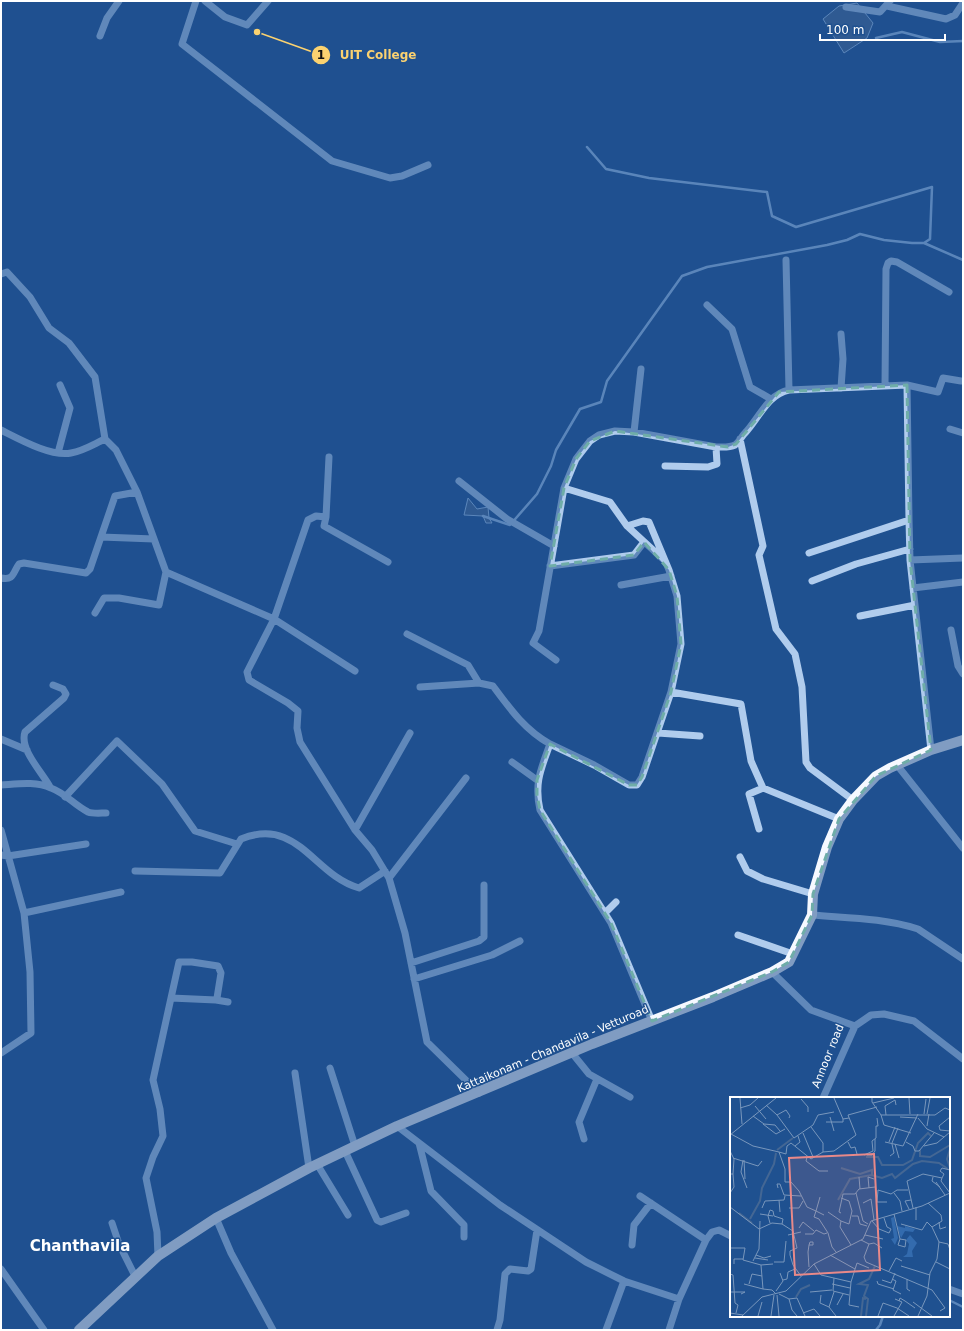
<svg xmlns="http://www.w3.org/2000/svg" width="964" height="1331" font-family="'DejaVu Sans',sans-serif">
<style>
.water{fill:#446794;stroke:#a3c6ee}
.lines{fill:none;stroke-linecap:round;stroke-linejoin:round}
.stream{stroke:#a3c6ee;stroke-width:2.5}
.minor{stroke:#b0cced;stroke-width:7}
.major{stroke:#f6f9ff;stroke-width:10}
.marked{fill:none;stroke:#6fada8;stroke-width:3;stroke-dasharray:8 5;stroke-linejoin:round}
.labels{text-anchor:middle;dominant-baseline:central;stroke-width:3;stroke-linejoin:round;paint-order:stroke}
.street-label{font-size:11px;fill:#fff;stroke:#1f5190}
.district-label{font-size:15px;font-weight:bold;fill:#fff;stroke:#1f5190}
.inset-river{fill:none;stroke:#446794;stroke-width:2}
.inset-road{fill:none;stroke:#7997bc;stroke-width:1}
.view{fill:#e88989;fill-opacity:0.15;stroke:#e88989;stroke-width:2}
.inset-edge{fill:none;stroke:#fff;stroke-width:2}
.leader{fill:none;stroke:#fbd270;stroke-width:1.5}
.callout-dot{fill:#fbd270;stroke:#1f5190;stroke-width:1.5}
.mark-label{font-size:12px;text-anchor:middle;font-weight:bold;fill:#111}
.callout-label{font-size:12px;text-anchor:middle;font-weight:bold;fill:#fbd270;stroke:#1f5190;stroke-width:3;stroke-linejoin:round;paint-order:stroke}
</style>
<rect width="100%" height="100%" fill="#1f5190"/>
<!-- water -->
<path class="water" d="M 857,3 L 873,23 L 867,38 L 844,53 L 823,19 L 839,6 Z
M 468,498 L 477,509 L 488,507 L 489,518 L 492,523 L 486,523 L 483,516 L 464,515 Z"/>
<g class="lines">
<!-- stream -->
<path class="stream" d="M 876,38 L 902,32 L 940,42 L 963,41
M 924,243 L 963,260
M 483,516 L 510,525 L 537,494 L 551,466 L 556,450 L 580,409 L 601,402 L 607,381 L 682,276 L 707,267 L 827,245 L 847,240 L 860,234 L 884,240 L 912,243 L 924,243 L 930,239 L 932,187 L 796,227 L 772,216 L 767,192 L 649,178 L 606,169 L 587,147
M 949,1300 L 963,1307
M 876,1330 L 880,1325 L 883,1316"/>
<!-- minor -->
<path class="minor" d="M 196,1 L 182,44 L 332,161 L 390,178 L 402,176 L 428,165
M 205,1 L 225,17 L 247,25 L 268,1
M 887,6 L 946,19 L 955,15 L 963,3
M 846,7 L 880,12 L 890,1
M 100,36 L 107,18 L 119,1
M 786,260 L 789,390
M 1,274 L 7,272 L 30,297 L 49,328 L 69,343 L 95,377 L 105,439 L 116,450 L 137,492 L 166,572 L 274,619 L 247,672 L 249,680 L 288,703 L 298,711 L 297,728 L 300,742 L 355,830 L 372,850 L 389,878 L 405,933 L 427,1042 L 479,1093
M 707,305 L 732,329 L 750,387 L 771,399
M 907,385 L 909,520
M 885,386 L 886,269 L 888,263 L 891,261 L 897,262 L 949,292
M 841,388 L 843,359 L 841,334
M 950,429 L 963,433
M 1,430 C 19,439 51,457 71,453 C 83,451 94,444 105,439
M 634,432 L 641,369
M 740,439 L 763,546 L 759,555 L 776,629 L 795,654 L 802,687 L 806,762 L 810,768 L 853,800
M 58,453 L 70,408 L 60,385
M 329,457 L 326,517 L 316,516 L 308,520 L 274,619 L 355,671
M 665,466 L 708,467 L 717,464 L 716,447
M 459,481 L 507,519 L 554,546
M 326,517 L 324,526 L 388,562
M 627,526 L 664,560
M 101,537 L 154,539
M 809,553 L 909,520 L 910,560 L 931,750
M 910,560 L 963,558
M 550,566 L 634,555 L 644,542
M 1,578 C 14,581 13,572 19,564 L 24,563 L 86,573 L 90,569 L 115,496 L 137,492
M 812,581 L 856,564 L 910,549
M 621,585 L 671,576
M 913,588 L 963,582
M 95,613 L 104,598 L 119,598 L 159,605 L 166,572
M 860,616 L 915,605
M 951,630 L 958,666 L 963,674
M 407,634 L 468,665 L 479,683 L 493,686 C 510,709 525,730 550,744 C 541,769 534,783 540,810 L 611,923 L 652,1021
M 556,660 L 533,643 L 539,631 L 564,488 L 576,459 L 590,441 L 599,435 L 615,431 L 634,432 L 716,447 C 722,447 729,448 735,445 C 739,442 742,436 745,433 C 759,418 768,394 789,390 L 907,385 L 938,392 L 943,378 L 961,381
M 420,687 L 479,683
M 671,692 L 741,704 L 751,761 L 763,788 L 839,819
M 658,733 L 700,736
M 1,739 L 27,750
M 550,744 L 594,765 L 629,785 L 637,785 L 642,777 L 671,692 L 681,644 L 677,596 L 669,570 L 649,522 L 643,521 L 627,526 L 610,502 L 564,488
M 512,762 L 537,780
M 897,765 L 963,848
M 1,785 C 17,784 36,781 51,788 C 65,793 74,805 88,812 C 93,814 101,813 106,813
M 50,787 C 42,772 19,749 25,732 L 64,698 L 66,694 L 63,689 L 53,685
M 65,797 L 117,741 L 162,784 L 195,831 L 237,844
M 759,829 L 749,794 L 763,788
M 1,830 L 24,913 L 30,972 L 31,1033 L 1,1053
M 355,830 L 410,733
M 1,855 L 8,856 L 86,844
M 740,857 L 747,871 L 763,879 L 813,894
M 135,871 L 220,873 L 241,839 C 298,816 313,875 359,888 L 385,871
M 389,878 L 466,778
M 24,913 L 121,892
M 605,913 L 616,902
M 812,915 C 848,918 884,918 918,929 L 963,959
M 738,935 L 793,954
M 411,963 L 479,941 L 484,937 L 484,885
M 772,972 L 811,1010 L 855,1026 L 823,1098
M 414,979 L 492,955 L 520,941
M 216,1000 L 228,1002
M 855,1026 L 871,1015 L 884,1014 L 914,1021 L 963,1059
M 572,1053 L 589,1074 L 630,1097
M 330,1068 L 355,1146
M 295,1073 L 309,1168
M 397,1126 L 500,1205 L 586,1262 L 624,1281 L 679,1299
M 584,1139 L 579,1122 L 597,1079
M 419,1143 L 431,1191 L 464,1225 L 464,1237
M 345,1151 L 377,1220 L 381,1222 L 406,1213
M 317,1164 L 348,1215
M 640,1196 L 706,1240
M 216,1218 L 231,1253 L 273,1330
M 112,1223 L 119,1244 L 135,1276
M 632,1245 L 634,1225 L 651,1203
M 158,1256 L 157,1232 L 146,1178 L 153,1157 L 163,1136 L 160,1109 L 153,1080 L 171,998 L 216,1000 L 217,998 L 221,973 L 218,966 L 192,962 L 179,962 L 171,998
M 1,1269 L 44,1330
M 949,1289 L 963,1294
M 497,1330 L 500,1320 L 505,1274 L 510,1269 L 528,1271 L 531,1269 L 537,1230
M 606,1330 L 624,1281
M 669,1330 L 679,1299 L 706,1240 L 712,1232 L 719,1230 L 731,1236"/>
<!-- major -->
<path class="major" d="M 79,1330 L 158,1256 L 216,1218 L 309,1168 L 397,1126 L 592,1044 L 713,997 L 772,972 L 789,962 L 812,915 L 813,894 L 827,847 L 839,819 L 853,800 L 876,776 L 890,768 L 931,750 L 963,740"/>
</g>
<!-- marked area -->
<path d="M0 0H964V1331H0ZM 907,385 L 910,560 L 931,750 L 876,776 L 839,819 L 813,894 L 812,915 L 789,962 L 772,972 L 652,1021 L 611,923 L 540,810 L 537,795 L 537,780 L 550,744 L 629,785 L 637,785 L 642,777 L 671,692 L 681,644 L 677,596 L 669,570 L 644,542 L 634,555 L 550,566 L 564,488 L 576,459 L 590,441 L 615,431 L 728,447 L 736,444 L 779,392 Z" fill="#1f5190" fill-opacity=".55" fill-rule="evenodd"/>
<path class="marked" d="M 907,385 L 910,560 L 931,750 L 876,776 L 839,819 L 813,894 L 812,915 L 789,962 L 772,972 L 652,1021 L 611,923 L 540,810 L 537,795 L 537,780 L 550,744 L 629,785 L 637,785 L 642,777 L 671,692 L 681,644 L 677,596 L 669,570 L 644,542 L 634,555 L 550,566 L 564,488 L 576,459 L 590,441 L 615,431 L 728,447 L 736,444 L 779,392 Z"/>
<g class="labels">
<!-- street labels -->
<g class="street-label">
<text transform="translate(553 1049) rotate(-23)">Kattaikonam - Chandavila - Vetturoad</text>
<text transform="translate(828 1056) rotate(-68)">Annoor road</text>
</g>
<!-- district labels -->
<g class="district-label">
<text x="80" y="1246">Chanthavila</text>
</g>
</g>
<!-- overview -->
<g transform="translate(730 1097)">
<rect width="220" height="220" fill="#1f5190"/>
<path d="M 164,120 L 168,141 L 165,148 L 161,142 L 164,141 L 161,121 ZM 167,129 L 175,131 L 175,129 L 185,132 L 183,135 L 175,134 L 171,141 ZM 180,138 L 187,146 L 182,154 L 183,160 L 173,160 L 177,157 L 179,147 L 176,143 Z" fill="#336bae"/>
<path class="inset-river" d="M 220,52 L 217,62 L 220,71M 47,53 L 63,41M 190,53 L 190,59 L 200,60 L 220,48M 136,60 L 148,60 L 152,68 L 173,68 L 182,63 L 188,46 L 198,36 L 201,39M 141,78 L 152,81 L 162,77 L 165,81 L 183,67 L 192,64 L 209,66 L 218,72M 108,103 L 120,82 L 142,78 L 142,73 L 130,77 L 111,71M 9,116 L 22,126M 20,122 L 30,104 L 32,91 L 44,67 L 46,56M 66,200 L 71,192 L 80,188M 131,219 L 133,201 L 136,202M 136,219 L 138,202 L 134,199 L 138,188 L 129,187 L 139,182 L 145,169"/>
<path class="inset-road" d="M 10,1 L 12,27M 104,1 L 113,22M 142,1 L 142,5 L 151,18 L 205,18 L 215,11 L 220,13M 179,1 L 180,17M 71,2 L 78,10 L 78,15M 143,6 L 164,1M 36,8 L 47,18 L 64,41 L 83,28 L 88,18 L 104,15M 25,9 L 36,22M 10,11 L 20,8 L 28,1M 194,17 L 196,2M 197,17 L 200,1M 47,18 L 56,13 L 60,19 L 59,21M 151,18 L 154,28 L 181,36M 156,18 L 155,9 L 165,3 L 166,8M 23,19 L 34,27 L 45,28 L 50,34M 100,20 L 104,34M 170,20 L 187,21M 220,20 L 209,29 L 210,33 L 220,34M 188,21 L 197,32 L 214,40M 96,25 L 113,25 L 113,22 L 119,21M 33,27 L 46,37 L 55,32M 197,29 L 199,17M 81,30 L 93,46 L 93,55M 73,36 L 83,60M 1,37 L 23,49 L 49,55 L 55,72 L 55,85 L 61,85 L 69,94 L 77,110 L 86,114 L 84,120 L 89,122 L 98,136 L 102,150 L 106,155M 0,38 L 46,1M 118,45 L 121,51 L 125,50 L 127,57M 155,45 L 173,49 L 188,17M 159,45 L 165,30M 176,45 L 183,49 L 185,54 L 189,54 L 204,36M 162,46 L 168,31M 165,47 L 169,61M 65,49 L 70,45 L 68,39M 194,49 L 207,46 L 220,35M 0,54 L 4,62 L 3,77M 49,55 L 56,57 L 57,49 L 61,46 L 81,62 L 93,55 L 104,54 L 126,38 L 118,18 L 147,10M 134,58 L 143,54 L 142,44 L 146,41 L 146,29 L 148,29 L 147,21M 137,58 L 142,58 L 145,54 L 145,42M 160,59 L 164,56 L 162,47M 77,60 L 76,64 L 89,74 L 98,74M 3,61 L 28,69 L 32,64M 13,63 L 11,75 L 17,91M 14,63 L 15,82M 0,77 L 3,77 L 4,90 L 0,96M 129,80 L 130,92M 203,80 L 202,84 L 210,90M 212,81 L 214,77 L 210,74 L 212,71 L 220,73M 206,85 L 215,98M 48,91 L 47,87 L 50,87 L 54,98 L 71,99M 139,91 L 138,80 L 144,82M 126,96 L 133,124 L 138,127M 164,96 L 170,104 L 172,114M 90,100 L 86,114 L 94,118M 111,101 L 119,104 L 122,114 L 119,127 L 111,124M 49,103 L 50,115M 157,105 L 147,105 L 148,93 L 161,97 L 167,93 L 178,93M 133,106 L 141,102 L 144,123M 0,110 L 29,132 L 42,126 L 52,127 L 63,134 L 67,151 L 60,154 L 60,158 L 63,168 L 71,179M 186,110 L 186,123M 32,111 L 35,104 L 54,103 L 55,99M 59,111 L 69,111 L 73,104M 183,111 L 177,84 L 193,77 L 212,81 L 211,84 L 220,96M 179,112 L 175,104 L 181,103M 98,115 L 111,124 L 110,130 L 121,148M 111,116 L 109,115 L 113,97 L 125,97 L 129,92 L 145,90M 30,117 L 43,119M 164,117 L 170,142 L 168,148 L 175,150 L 176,143 L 170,142M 122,119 L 128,119 L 130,127 L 137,129M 142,124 L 149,132 L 159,136 L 161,132 L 157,130 L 154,121M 209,125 L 210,132 L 216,130M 40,126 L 38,119 L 40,113 L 43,114 L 44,119 L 53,122 L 52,127M 171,127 L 192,133 L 197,125 L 202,130M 69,131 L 73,125 L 84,134M 75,137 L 83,137 L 86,133 L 94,137 L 97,136M 58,138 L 71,135M 135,138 L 153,142M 131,143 L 139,147 L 134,160 L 136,165 L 202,193 L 215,211 L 210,214M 209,145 L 218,147 L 220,153M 139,147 L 144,146 L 152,151M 79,148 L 80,145 L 83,145 L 83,148 L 79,148 L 78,155 L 79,170M 0,151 L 15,151 L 13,163 L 31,168 L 33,192 L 42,193 L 46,197M 26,158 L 34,161 L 41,159M 100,158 L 125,172M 25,161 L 38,163M 23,164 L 29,152 L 30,124M 44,165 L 54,165 L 56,144M 206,165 L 220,172M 4,167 L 4,162 L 13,162M 84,167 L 91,178 L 121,185M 31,168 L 43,167M 171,169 L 200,178M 159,174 L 166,161 L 172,164M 0,177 L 3,178 L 5,206 L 8,208 L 6,216M 104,181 L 103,194 L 119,198M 162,182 L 166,184 L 163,193 L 171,197M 177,182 L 177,192 L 180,194M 53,183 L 57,182 L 58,175 L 65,172M 152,183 L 161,186 L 165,176M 147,184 L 148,187 L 164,192M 14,187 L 33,192M 19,187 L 22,177 L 32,179M 102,187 L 120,191M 46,194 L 53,184 L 50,176M 0,195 L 15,195 L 11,197M 80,195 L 102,193M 104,195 L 99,210 L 106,219M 49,197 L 59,202 L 62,213 L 67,219M 47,198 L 49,219M 91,198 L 90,206 L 99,210M 59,202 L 67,201 L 75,219M 169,204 L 170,201 L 175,204 L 185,211M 183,205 L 202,219M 107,208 L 113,197M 129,210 L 119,208 L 121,185 L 127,166 L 139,171M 0,216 L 13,218M 73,216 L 84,212 L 90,219M 12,219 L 32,200 L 56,194 L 84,167 L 133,142 L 141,124 L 192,109 L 220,96M 28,219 L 32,205M 41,219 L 44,198M 148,219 L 153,206 L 167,211 L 179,219M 164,219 L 172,205 L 165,202M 188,219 L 197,199 L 200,176 L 207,162 L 209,145 L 202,130 L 212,124 L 211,118 L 198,106"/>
<path class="view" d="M 144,57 L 150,173 L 65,178 L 59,61 Z"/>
<rect width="220" height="220" class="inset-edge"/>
</g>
<!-- callouts -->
<path class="leader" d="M257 32L321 55"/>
<g class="callout-dot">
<circle cx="257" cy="32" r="4"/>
<circle cx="321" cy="55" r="10"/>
</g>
<g class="mark-label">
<text x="321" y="59">1</text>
</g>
<g class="callout-label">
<text x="378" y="59">UIT College</text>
</g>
<!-- border -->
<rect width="964" height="1331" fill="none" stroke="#ffffff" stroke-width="4"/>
<!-- scale -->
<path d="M820 34v6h125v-6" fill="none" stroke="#ffffff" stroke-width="2"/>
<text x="826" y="34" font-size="12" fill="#ffffff" stroke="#1f5190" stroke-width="3" paint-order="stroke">100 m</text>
</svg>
